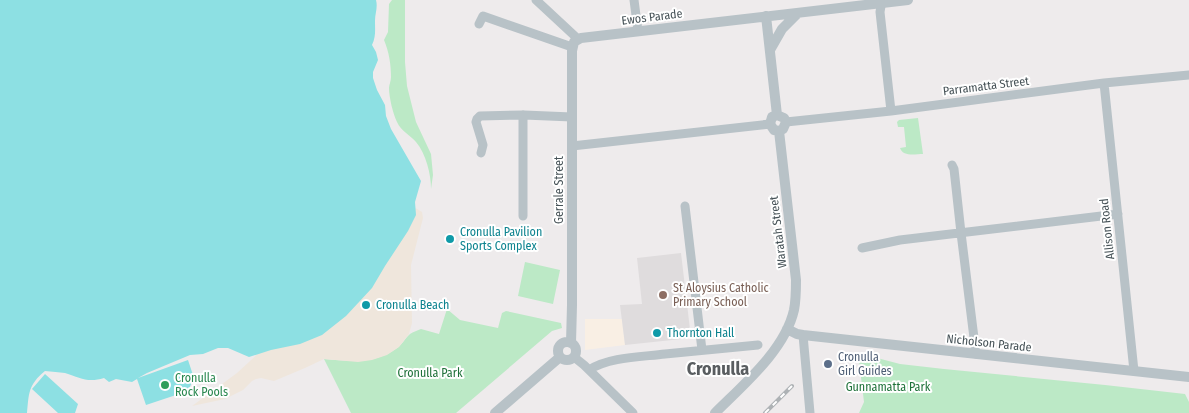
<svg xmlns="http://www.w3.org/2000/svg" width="1189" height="413" font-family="'Fira Sans Condensed',sans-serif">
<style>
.commercial{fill:#f9efe4}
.education{fill:#dfdcdd}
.green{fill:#bce9c6}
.sand{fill:#efe6dc}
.water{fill:#8de0e3}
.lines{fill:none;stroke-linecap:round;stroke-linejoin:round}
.minor{stroke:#b8c2c7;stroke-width:9}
.tertiary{stroke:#b8c2c7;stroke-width:10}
.rail-casing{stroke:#aeb2b5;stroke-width:4}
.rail{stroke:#fff;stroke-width:2;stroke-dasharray:5.5;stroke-linecap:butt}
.culture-dot{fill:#0f9aa8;stroke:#fff;stroke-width:2}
.education-dot{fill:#8d6e63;stroke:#fff;stroke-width:2}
.service-dot{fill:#5c6f8a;stroke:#fff;stroke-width:2}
.leisure-dot{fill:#2e9e5b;stroke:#fff;stroke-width:2}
.labels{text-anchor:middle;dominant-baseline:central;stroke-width:4;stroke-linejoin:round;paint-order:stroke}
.street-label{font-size:12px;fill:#465257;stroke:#fff}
.culture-label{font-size:12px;fill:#0d838f;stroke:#fff;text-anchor:start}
.education-label{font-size:12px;fill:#785e54;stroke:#fff;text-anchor:start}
.service-label{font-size:12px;fill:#4e5e75;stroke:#fff;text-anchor:start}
.park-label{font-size:12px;fill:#1e7139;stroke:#fff}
.leisure-label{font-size:12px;fill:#27864d;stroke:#fff;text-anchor:start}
.district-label{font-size:18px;font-weight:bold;fill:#595d60;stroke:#fff}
</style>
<rect width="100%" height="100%" fill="#eeebec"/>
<!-- commercial -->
<path class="commercial" d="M 585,319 L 622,319 L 625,345 L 585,350 Z"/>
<!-- education -->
<path class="education" d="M 681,253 L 691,338 L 625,345 L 620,305 L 642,304 L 637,258 Z"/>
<!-- green -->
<path class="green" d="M 392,0 L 405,0 L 405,62 L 407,86 L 416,122 L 431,154 L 433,175 L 431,189 C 431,174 426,154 416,142 C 410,135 401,131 397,122 C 393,114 389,97 389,88 C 389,85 391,81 391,77 C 391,64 389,52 384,40 L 388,32 L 389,4 Z
M 918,118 L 923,154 C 915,154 903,157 900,148 L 906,147 L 904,127 L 898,127 L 897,122 L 899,120 Z
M 525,262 L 560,270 L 553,304 L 518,296 Z
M 447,309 L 460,320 L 498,328 L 502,313 L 506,311 L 561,323 L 562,328 L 552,331 L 456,413 L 351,413 L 324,359 C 351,361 374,365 397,348 C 402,345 405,338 410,334 C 413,332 418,330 421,329 L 439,334 Z
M 858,353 L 900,364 L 944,369 L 1105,385 L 1185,394 L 1189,402 L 1189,413 L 859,413 L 864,402 Z"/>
<!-- sand -->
<path class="sand" d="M 402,200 L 422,212 L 423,218 L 411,265 L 412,323 L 409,334 L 399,347 L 387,355 L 372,360 L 358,362 L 324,359 L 305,368 L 274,381 L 261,378 L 256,379 L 252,381 L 243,390 L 225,399 L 192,406 L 237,373 L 303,312 Z"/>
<!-- water -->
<path class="water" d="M 0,0 L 376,0 C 378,8 375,13 375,21 C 375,31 376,36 372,45 L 376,52 L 378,60 L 373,72 L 373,78 L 377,90 L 385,105 L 386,116 L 391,129 L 421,181 L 415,202 L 416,215 L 408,231 L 385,266 L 372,288 L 346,316 L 322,335 L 300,344 L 271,350 L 249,357 L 228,348 L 218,348 L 203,354 L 190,355 L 147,373 L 138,378 L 188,360 L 194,378 L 188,391 L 146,405 L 137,379 L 132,382 L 116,379 L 109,382 L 104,378 C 88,383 80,378 65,373 C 59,372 52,372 45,371 C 28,385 29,393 27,413 L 0,413 Z
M 45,374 L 78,404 L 75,413 L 58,413 L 32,389 Z"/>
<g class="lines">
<!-- minor -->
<path class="minor" d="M 536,0 L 578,39
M 634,0 L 638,31
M 882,0 L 880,12 L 891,111
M 479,24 L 483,16 L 572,47
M 1104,83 L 1134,371
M 786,122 L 891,111 L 1104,83 L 1189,75
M 572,146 L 770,124
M 481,153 L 483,145 L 476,122 L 477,119 L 480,116 L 524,115 L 572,117
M 952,165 L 954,169 L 961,233 L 976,354
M 685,206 L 702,350
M 523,216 L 523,115
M 862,248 L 900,240 L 1118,214
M 803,335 L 810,413
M 574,357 L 584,365 L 633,413
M 589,370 C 609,357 641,357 665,354 C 696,351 727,348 758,345"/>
<!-- tertiary -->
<path class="tertiary" d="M 766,16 L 777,115
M 770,50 L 782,29 L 797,14
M 777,115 L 784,118 L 786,122 L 783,129 L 779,131
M 777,115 L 772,117 L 770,124 L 774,130 L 779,131
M 787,329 L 797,334 L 803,335 L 1189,377
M558 351a9 9 0 1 1 18 0a9 9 0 1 1-18 0Z
M 571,343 L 572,305 L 572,51 L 574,42 L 581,38 L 908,0
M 495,413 L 560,357
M 715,413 C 743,385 785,350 794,310 C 796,300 796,290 796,280 L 779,131"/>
<defs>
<path id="rail" d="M 765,413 L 792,386"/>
</defs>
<!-- rail casing -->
<use href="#rail" class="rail-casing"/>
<!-- rail -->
<use href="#rail" class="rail"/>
</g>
<!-- markers -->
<g class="culture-dot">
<circle cx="450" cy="239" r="5"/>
<circle cx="366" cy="305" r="5"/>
<circle cx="657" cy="333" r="5"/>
</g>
<circle class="education-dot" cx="663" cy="295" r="5"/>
<circle class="service-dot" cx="828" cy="364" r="5"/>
<circle class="leisure-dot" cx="165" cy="385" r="5"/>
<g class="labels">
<!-- street labels -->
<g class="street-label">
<text transform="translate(652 17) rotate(-7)">Ewos Parade</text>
<text transform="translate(986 86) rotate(-7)">Parramatta Street</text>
<text transform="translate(559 190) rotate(-90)">Gerrale Street</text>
<text transform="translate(1107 229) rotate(-96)">Allison Road</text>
<text transform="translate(778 232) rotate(-97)">Waratah Street</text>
<text transform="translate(989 343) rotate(6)">Nicholson Parade</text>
</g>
<!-- culture labels -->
<g class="culture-label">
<text x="460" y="232">Cronulla Pavilion<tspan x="460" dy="14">Sports Complex</tspan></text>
<text x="376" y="305">Cronulla Beach</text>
<text x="667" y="333">Thornton Hall</text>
</g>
<!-- education labels -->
<g class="education-label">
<text x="673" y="288">St Aloysius Catholic<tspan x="673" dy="14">Primary School</tspan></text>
</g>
<!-- service labels -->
<g class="service-label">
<text x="838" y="357">Cronulla<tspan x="838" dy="14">Girl Guides</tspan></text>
</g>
<!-- park labels -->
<g class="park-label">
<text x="430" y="373">Cronulla Park</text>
<text x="888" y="387">Gunnamatta Park</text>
</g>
<!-- leisure labels -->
<g class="leisure-label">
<text x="175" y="378">Cronulla<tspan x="175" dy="14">Rock Pools</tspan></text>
</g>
<!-- district labels -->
<g class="district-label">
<text x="718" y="369">Cronulla</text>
</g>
</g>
</svg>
